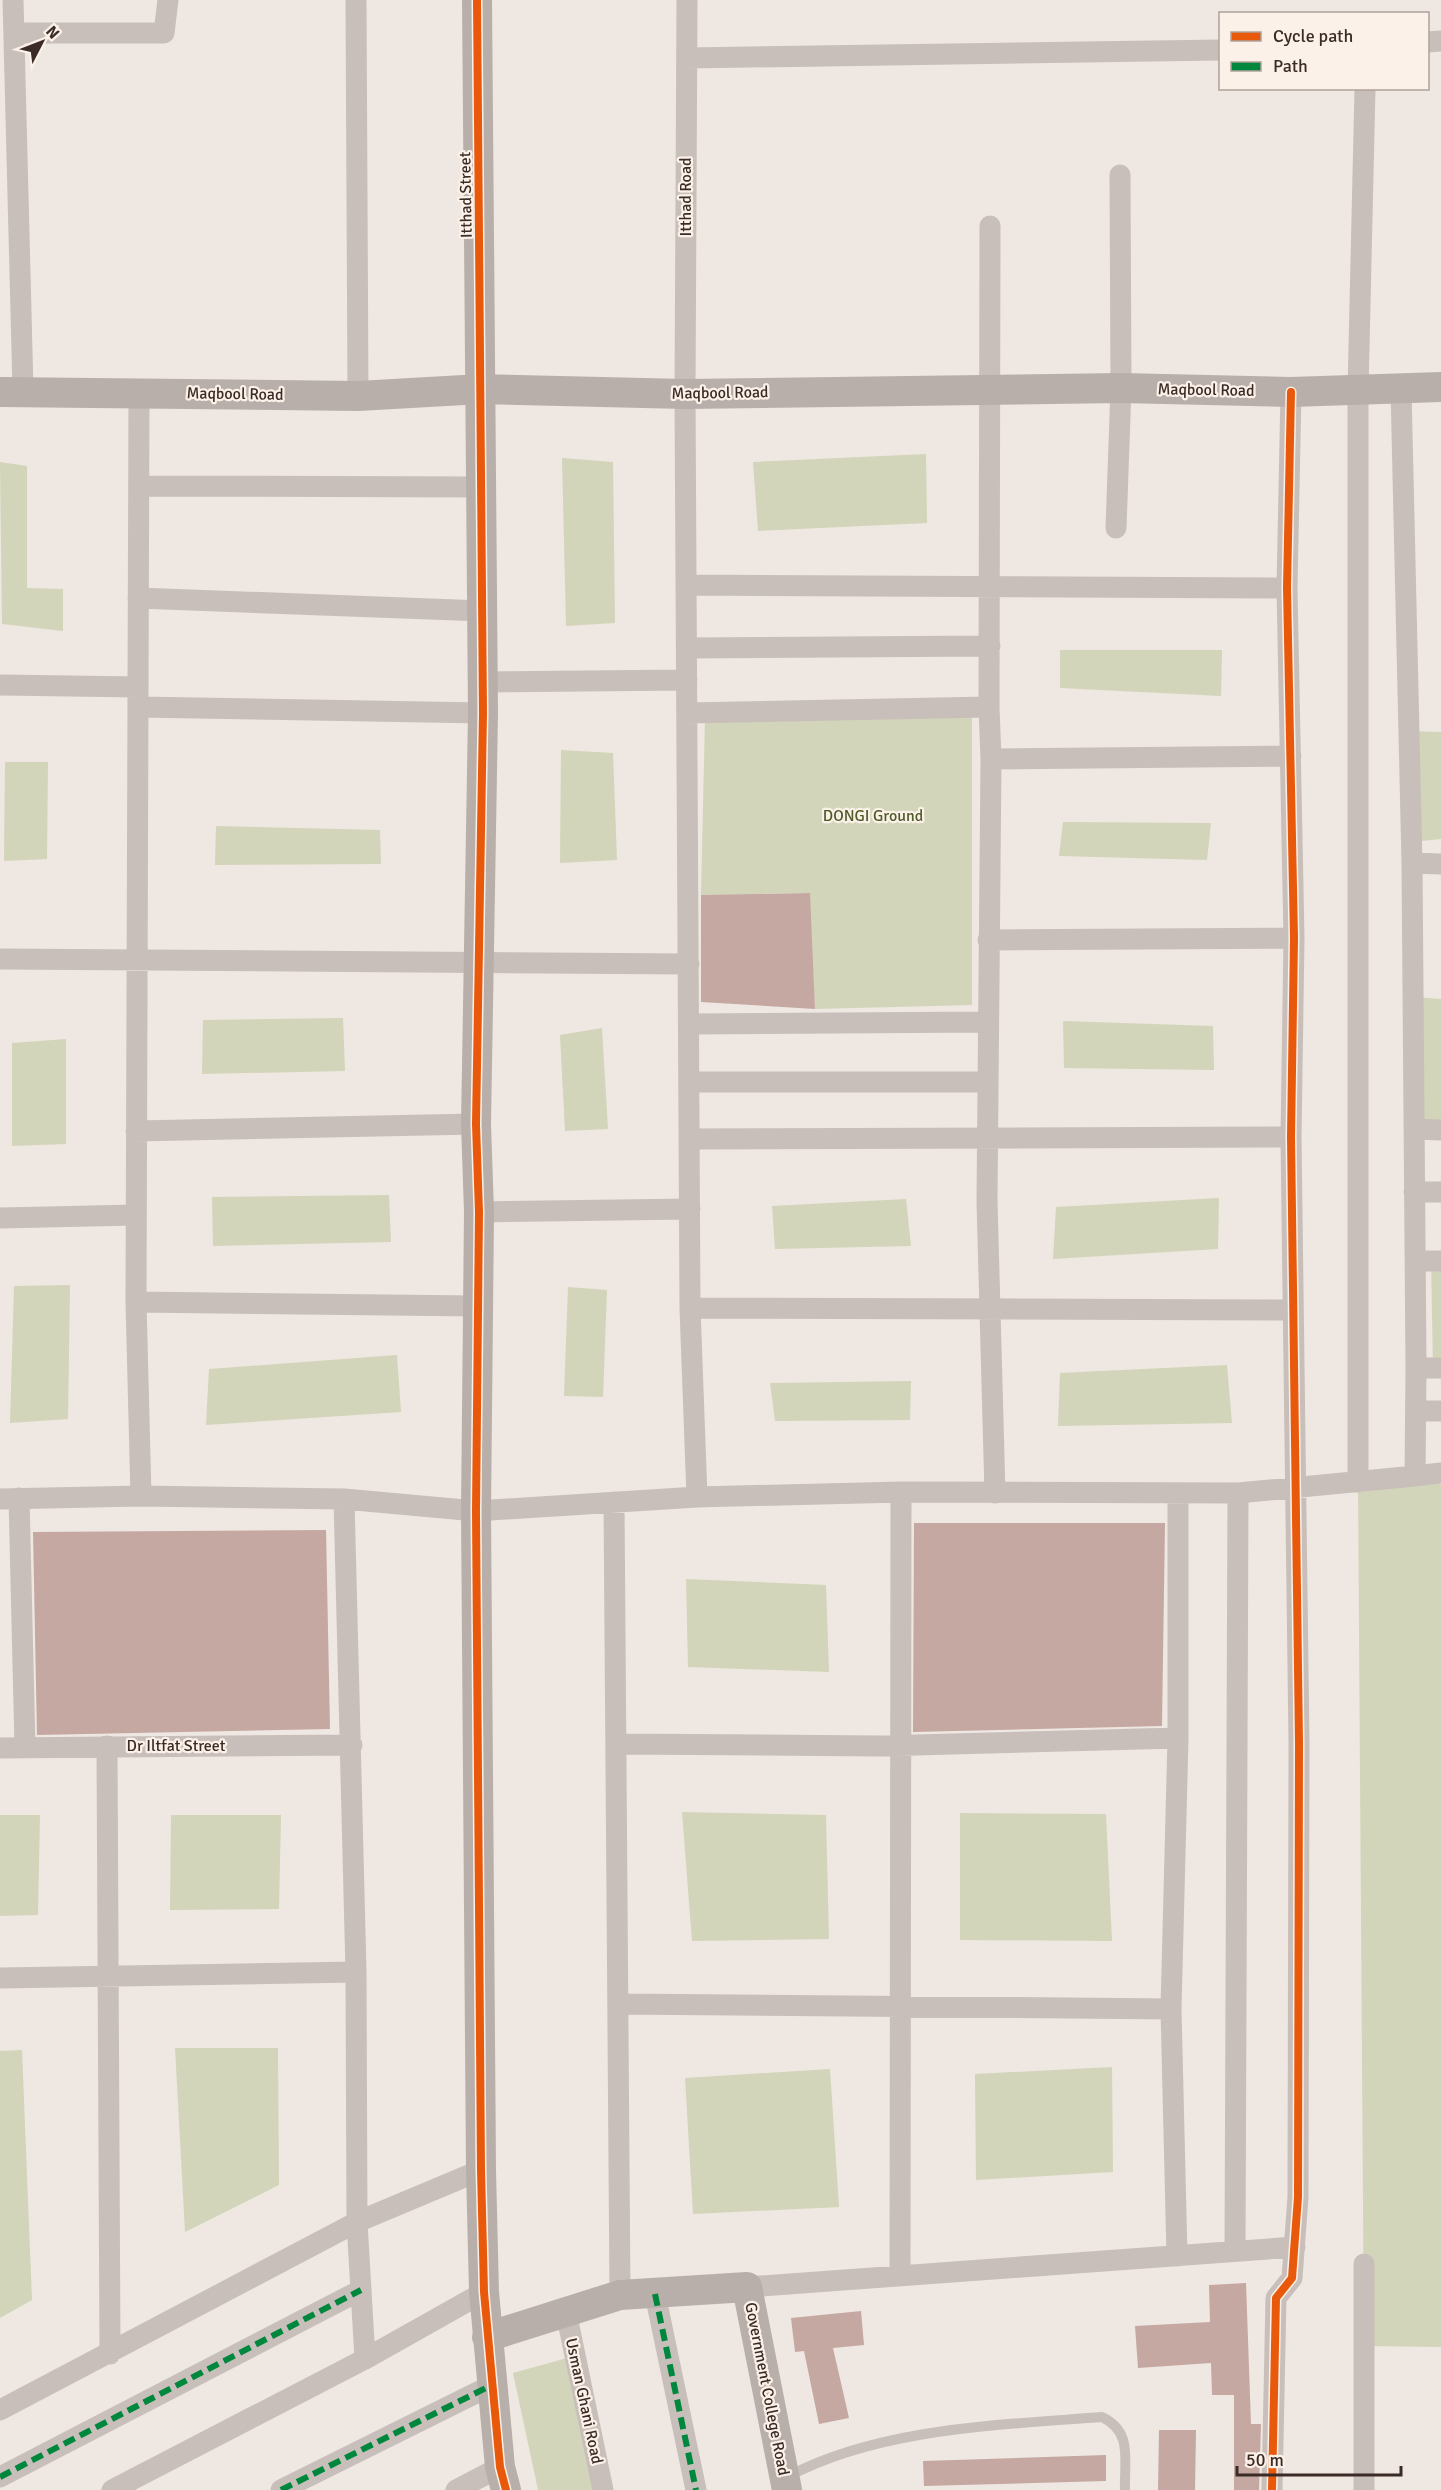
<svg xmlns="http://www.w3.org/2000/svg" width="1441" height="2490" font-family="Signika,sans-serif">
<style>
.green{fill:#d2d5b9}
.building{fill:#c5a8a1}
.lines{fill:none;stroke-linecap:round;stroke-linejoin:round}
.lane{stroke:#c8bfba;stroke-width:10}
.street{stroke:#c8bfba;stroke-width:21}
.secondary{stroke:#b9afaa;stroke-width:30}
.quiet{stroke:#00873e;stroke-width:6;stroke-dasharray:12 6;stroke-linecap:butt}
.cycleway-casing{stroke:#fcf1e8;stroke-width:11}
.cycleway{stroke:#e8590c;stroke-width:8}
.labels{text-anchor:middle;dominant-baseline:central;stroke-width:4.5;stroke-linejoin:round;paint-order:stroke}
.street-label{font-size:16px;fill:#3a2b27;stroke:#fcf1e8}
.park-label{font-size:16px;fill:#4d5b28;stroke:#fcf1e8}
</style>
<rect width="100%" height="100%" fill="#efe7e1"/>
<!-- green -->
<path class="green" d="M 926,454 L 927,523 L 758,531 L 753,462 Z
M 562,458 L 613,462 L 615,623 L 566,626 Z
M 0,462 L 27,466 L 27,588 L 63,589 L 63,631 L 2,624 Z
M 1060,650 L 1222,650 L 1221,696 L 1060,688 Z
M 972,713 L 972,1005 L 815,1009 L 809,893 L 701,895 L 705,718 Z
M 1407,731 L 1441,732 L 1441,839 L 1411,842 Z
M 561,750 L 613,753 L 617,860 L 560,863 Z
M 5,762 L 48,762 L 47,859 L 4,861 Z
M 1063,822 L 1211,823 L 1207,860 L 1059,856 Z
M 216,826 L 380,830 L 381,864 L 215,865 Z
M 1413,997 L 1441,999 L 1441,1130 L 1415,1129 Z
M 343,1018 L 345,1071 L 202,1074 L 203,1020 Z
M 1063,1021 L 1213,1026 L 1214,1070 L 1064,1068 Z
M 602,1028 L 608,1129 L 565,1131 L 560,1035 Z
M 66,1039 L 66,1144 L 12,1146 L 12,1043 Z
M 389,1195 L 391,1242 L 213,1246 L 212,1197 Z
M 1219,1198 L 1218,1249 L 1053,1259 L 1056,1207 Z
M 906,1199 L 911,1246 L 775,1249 L 772,1206 Z
M 1431,1261 L 1441,1261 L 1441,1366 L 1433,1368 Z
M 70,1285 L 68,1419 L 10,1423 L 14,1286 Z
M 568,1287 L 607,1290 L 603,1397 L 564,1396 Z
M 397,1355 L 401,1412 L 206,1425 L 209,1369 Z
M 1227,1365 L 1232,1423 L 1058,1426 L 1060,1373 Z
M 911,1381 L 910,1420 L 775,1421 L 770,1383 Z
M 1358,1482 L 1441,1484 L 1441,2347 L 1364,2346 Z
M 686,1579 L 826,1585 L 829,1672 L 688,1667 Z
M 682,1812 L 826,1815 L 829,1939 L 692,1941 Z
M 960,1813 L 1106,1814 L 1112,1941 L 960,1940 Z
M 0,1815 L 40,1815 L 38,1915 L 0,1916 Z
M 171,1815 L 281,1815 L 279,1909 L 170,1910 Z
M 175,2048 L 278,2048 L 279,2185 L 185,2232 Z
M 22,2050 L 32,2300 L 0,2318 L 0,2051 Z
M 1112,2067 L 1113,2172 L 976,2180 L 975,2074 Z
M 830,2069 L 839,2207 L 693,2214 L 685,2078 Z
M 567,2358 L 594,2490 L 538,2490 L 513,2373 Z"/>
<!-- building -->
<path class="building" d="M 810,893 L 815,1009 L 701,1002 L 701,895 Z
M 914,1523 L 1165,1523 L 1162,1726 L 913,1732 Z
M 326,1530 L 330,1729 L 37,1735 L 33,1532 Z
M 1246,2283 L 1251,2424 L 1261,2424 L 1259,2490 L 1234,2490 L 1234,2395 L 1212,2395 L 1211,2363 L 1138,2368 L 1135,2326 L 1210,2322 L 1209,2285 Z
M 861,2311 L 864,2345 L 833,2348 L 849,2418 L 819,2424 L 804,2351 L 795,2352 L 791,2318 Z
M 1159,2430 L 1196,2430 L 1195,2490 L 1158,2490 Z
M 1106,2455 L 1106,2481 L 924,2486 L 923,2461 Z"/>
<g class="lines">
<!-- lane -->
<path class="lane" d="M 787,2477 C 879,2428 999,2425 1102,2417 C 1133,2432 1124,2459 1125,2490"/>
<!-- street -->
<path class="street" d="M 13,0 L 23,390
M 356,0 L 358,396
M 14,33 L 164,33 L 168,0
M 1428,42 L 1441,41
M 687,58 L 1220,50
M 990,226 L 989,707 L 991,759 L 987,1201 L 995,1493
M 1401,389 L 1412,863 L 1441,864
M 139,392 L 136,1302 L 141,1496
M 139,486 L 482,487
M 1116,528 L 1121,388 L 1120,175
M 686,585 L 1287,588
M 138,598 L 483,611
M 687,648 L 990,646
M 483,682 L 687,680
M 0,685 L 138,687
M 138,707 L 483,713
M 687,713 L 989,707
M 991,759 L 1291,756
M 1412,863 L 1416,1368
M 988,940 L 1294,938
M 0,959 L 689,964
M 689,1024 L 988,1022
M 689,1082 L 987,1082
M 1415,1129 L 1441,1130
M 136,1131 L 476,1124
M 689,1139 L 1291,1137
M 1414,1192 L 1441,1192
M 479,1212 L 690,1209
M 0,1218 L 136,1215
M 1415,1261 L 1441,1261
M 136,1302 L 477,1306
M 690,1308 L 1293,1310
M 1416,1411 L 1441,1411
M 1415,1476 L 1441,1473
M 1358,1482 L 1358,391 L 1365,88
M 697,1497 L 901,1492 L 1238,1493 L 1415,1476 L 1416,1368 L 1441,1368
M 19,1498 L 25,1747
M 0,1499 L 141,1496 L 344,1499 L 476,1511 L 697,1497 L 690,1308 L 685,394 L 687,0
M 344,1499 L 356,1972 L 357,2222 L 365,2359
M 614,1502 L 620,2295
M 617,1744 L 879,1746 L 1178,1738
M 107,1746 L 110,2354
M 0,1748 L 352,1745
M 0,1978 L 356,1972
M 619,2004 L 1171,2009
M 1235,2251 L 1238,1493
M 1177,2256 L 1171,2009 L 1178,1738 L 1178,1494
M 900,2276 L 901,1492
M 747,2287 L 1295,2247
M 655,2294 L 696,2490
M 566,2312 L 603,2490
M 0,2410 L 357,2222 L 481,2170
M 0,2477 L 361,2290
M 112,2490 L 365,2359 L 484,2292
M 281,2490 L 492,2385
M 456,2490 L 500,2467
M 1272,2490 L 1276,2298 L 1292,2278 L 1298,2197 L 1299,1743 L 1291,1137 L 1294,938 L 1287,588 L 1291,392
M 1364,2490 L 1364,2264"/>
<!-- secondary -->
<path class="secondary" d="M 477,0 L 483,713 L 476,1124 L 479,1212 L 476,1511 L 481,2170 L 484,2292 L 500,2467 L 506,2490
M 0,392 L 358,396 L 481,389 L 685,394 L 1121,388 L 1291,392 L 1441,387
M 487,2337 L 620,2295 L 747,2287 L 787,2490"/>
<!-- quiet -->
<path class="quiet" d="M 655,2294 L 696,2490
M 0,2477 L 361,2290
M 281,2490 L 492,2385"/>
<defs>
<path id="cycleway" d="M 477,0 L 483,713 L 476,1124 L 479,1212 L 476,1511 L 481,2170 L 484,2292 L 500,2467 L 506,2490
M 1272,2490 L 1276,2298 L 1292,2278 L 1298,2197 L 1299,1743 L 1291,1137 L 1294,938 L 1287,588 L 1291,392"/>
</defs>
<!-- cycleway casing -->
<use href="#cycleway" class="cycleway-casing"/>
<!-- cycleway -->
<use href="#cycleway" class="cycleway"/>
</g>
<g class="labels">
<!-- street labels -->
<g class="street-label">
<text transform="translate(466 195) rotate(-91)">Itthad Street</text>
<text transform="translate(686 197) rotate(-90)">Itthad Road</text>
<text transform="translate(1206 390) rotate(1)">Maqbool Road</text>
<text transform="translate(720 393) rotate(-1)">Maqbool Road</text>
<text transform="translate(235 394) rotate(1)">Maqbool Road</text>
<text x="176" y="1746">Dr Iltfat Street</text>
<text transform="translate(767 2389) rotate(79)">Government College Road</text>
<text transform="translate(584 2401) rotate(78)">Usman Ghani Road</text>
</g>
<!-- park labels -->
<g class="park-label">
<text x="873" y="816">DONGI Ground</text>
</g>
</g>
<!-- legend -->
<rect x="1219" y="12" width="210" height="78" fill="#fcf1e8" stroke="#aea29b" stroke-width="1.5"/>
<rect x="1231" y="32" width="30" height="9" fill="#e8590c" stroke="#aea29b" stroke-width="1.5"/>
<text x="1273" y="42" font-size="18" fill="#3a2b27">Cycle path</text>
<rect x="1231" y="62" width="30" height="9" fill="#00873e" stroke="#aea29b" stroke-width="1.5"/>
<text x="1273" y="72" font-size="18" fill="#3a2b27">Path</text>
<!-- north arrow -->
<g transform="translate(42 42) rotate(48)" stroke="#fcf1e8" stroke-width="4.5" paint-order="stroke">
<path d="M0-4.5L10 22L0 15L-10 22Z" fill="#3a2b27"/>
<text y="-9" font-size="16" font-weight="bold" text-anchor="middle" fill="#3a2b27">N</text>
</g>
<!-- scale -->
<path d="M1237 2466v9h164v-9" fill="none" stroke="#3a2b27" stroke-width="3"/>
<text x="1246" y="2466" font-size="18" fill="#3a2b27" stroke="#fcf1e8" stroke-width="4.5" paint-order="stroke">50 m</text>
</svg>
